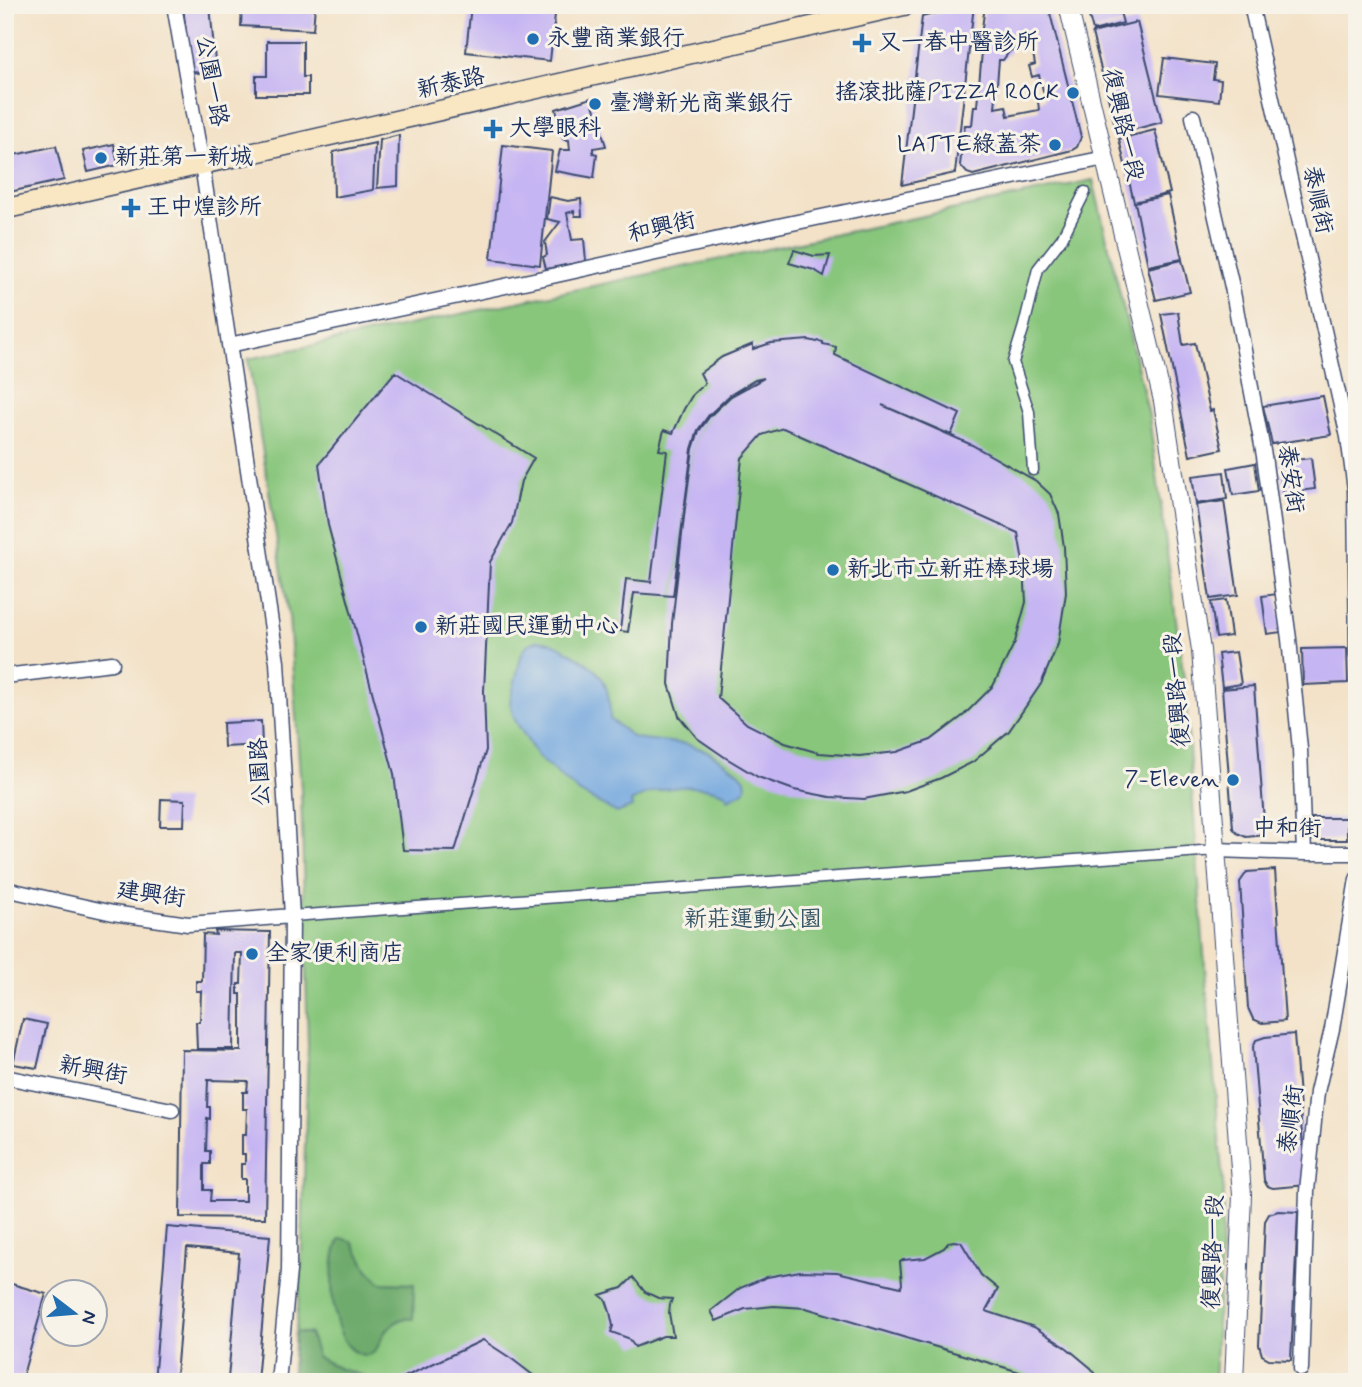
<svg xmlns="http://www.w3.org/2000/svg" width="1362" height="1387" font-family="Mynerve,'LXGW WenKai TC',sans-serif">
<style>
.green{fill:#88c67c;stroke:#527a6d;stroke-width:2}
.forest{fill:#6eab6c;stroke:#446d65;stroke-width:2}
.water{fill:#71a6de;stroke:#466a9e;stroke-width:2}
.building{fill:#c6b5f3;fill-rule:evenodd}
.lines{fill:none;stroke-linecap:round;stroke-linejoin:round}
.pedestrian-casing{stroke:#3b4a6e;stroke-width:13}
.minor-casing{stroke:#3b4a6e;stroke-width:17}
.tertiary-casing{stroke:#3b4a6e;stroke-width:20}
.secondary-casing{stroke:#3b4a6e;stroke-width:22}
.pedestrian{stroke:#fff;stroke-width:10}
.minor{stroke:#fff;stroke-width:14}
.tertiary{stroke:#fff;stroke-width:18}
.secondary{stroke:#f9e7c3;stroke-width:19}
.poi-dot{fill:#1f6fb2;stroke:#f7f3e8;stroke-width:2.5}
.labels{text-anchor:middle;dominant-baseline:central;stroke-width:6;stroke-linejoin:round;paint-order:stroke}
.poi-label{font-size:23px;fill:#1b2f5e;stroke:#f7f3e8;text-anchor:start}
.street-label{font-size:23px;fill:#1b2f5e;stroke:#f7f3e8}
.park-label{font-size:23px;fill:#365566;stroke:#f7f3e8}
</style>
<rect width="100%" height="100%" fill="#f7f3e8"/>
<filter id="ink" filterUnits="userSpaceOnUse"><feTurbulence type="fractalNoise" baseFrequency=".0143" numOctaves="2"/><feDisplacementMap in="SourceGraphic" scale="14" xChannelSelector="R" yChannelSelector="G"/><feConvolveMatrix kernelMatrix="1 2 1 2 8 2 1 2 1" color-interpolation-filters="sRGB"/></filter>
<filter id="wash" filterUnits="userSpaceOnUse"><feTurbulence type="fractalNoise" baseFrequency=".00686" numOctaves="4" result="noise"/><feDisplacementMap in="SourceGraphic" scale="28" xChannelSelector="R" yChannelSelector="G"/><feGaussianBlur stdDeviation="1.57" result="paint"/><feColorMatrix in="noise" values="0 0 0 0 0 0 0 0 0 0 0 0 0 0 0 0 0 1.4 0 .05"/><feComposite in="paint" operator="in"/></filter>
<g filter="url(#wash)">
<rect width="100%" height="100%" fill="#f3e2c8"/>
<!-- green -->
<path class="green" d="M 1093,180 L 1149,416 L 1184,679 L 1206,981 L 1224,1194 L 1214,1382 L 291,1382 L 301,1275 L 308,1046 L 301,790 L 289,617 L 248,359 Z"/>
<!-- forest -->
<path class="forest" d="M 340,1239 L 345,1239 L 353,1242 L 368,1270 L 381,1283 L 414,1284 L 413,1319 C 410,1319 406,1318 402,1319 C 398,1320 389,1328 385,1332 C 379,1340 378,1356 365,1355 C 327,1351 327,1264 340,1239 Z
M 295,1332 L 310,1334 L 317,1357 L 340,1369 L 365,1376 L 361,1382 L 291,1382 Z"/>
<!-- water -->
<path class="water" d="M 538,640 C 551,641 559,646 569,652 C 602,670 610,681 610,719 L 634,738 L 686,744 L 707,751 L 739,772 L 745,779 L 746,788 L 744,791 L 728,799 L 726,794 C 698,782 658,785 631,802 L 632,807 L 617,813 L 580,793 L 537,756 L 514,718 L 510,702 L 522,653 L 527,645 Z"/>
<g id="blocks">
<!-- building -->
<path class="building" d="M 183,5 L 210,5 L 215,62 L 211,69 L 205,72 L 198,73 L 190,70 Z
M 242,5 L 315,5 L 313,30 L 241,26 Z
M 471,5 L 556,5 L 550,61 L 466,52 Z
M 967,5 L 974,5 L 955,173 L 902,185 L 922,17 Z
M 985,5 L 1048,5 L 1081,137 L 1077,147 L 1072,150 L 973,175 L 967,173 L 960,165 L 965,125 L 972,125 L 974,106 L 977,106 L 982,52 L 979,52 ZM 1030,37 L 1035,64 L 1029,66 L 1032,77 L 1039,75 L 1045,98 L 1038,101 L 1039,110 L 1008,116 L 1006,106 L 995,108 L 999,60 L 1003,60 L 1009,52 Z
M 1086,5 L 1118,5 L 1123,23 L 1093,31 Z
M 1137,22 L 1162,122 L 1117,134 L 1092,33 Z
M 267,41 L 303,41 L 303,77 L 308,77 L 308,95 L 256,95 L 256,76 L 267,76 Z
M 1164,58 L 1215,64 L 1213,79 L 1221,80 L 1219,101 L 1159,94 Z
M 591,98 L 606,146 L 593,148 L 593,153 L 597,154 L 594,178 L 555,171 L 560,150 L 570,150 L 569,140 L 563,139 L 556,109 Z
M 1155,130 L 1170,193 L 1134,202 L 1119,139 Z
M 399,135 L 398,186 L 377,188 L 380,140 Z
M 375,143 L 373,190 L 334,197 L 333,152 Z
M 114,144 L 118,165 L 88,172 L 83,151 Z
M 503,145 L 552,151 L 540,265 L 491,259 Z
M 56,146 L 64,180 L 5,193 L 5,157 Z
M 1168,195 L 1182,259 L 1148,266 L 1135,202 Z
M 550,197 L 568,201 L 581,199 L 582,216 L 575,216 L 574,211 L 567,213 L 572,240 L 584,239 L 586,261 L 546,269 L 543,257 L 547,255 L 545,242 L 560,222 L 547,219 Z
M 794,250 L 814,256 L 830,255 L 824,276 L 814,270 L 789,263 Z
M 1182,260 L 1190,292 L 1156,300 L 1148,268 Z
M 1178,312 L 1183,345 L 1195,343 L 1210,411 L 1213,410 L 1222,449 L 1190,456 L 1161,314 Z
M 809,340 L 817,342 L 819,341 L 823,342 L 823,344 L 836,347 L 835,355 L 960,414 L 951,435 L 882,405 L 972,445 L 1036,481 L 1050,494 L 1059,514 L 1064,547 L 1066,593 L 1058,644 L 1041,684 L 1009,731 L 973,762 L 941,778 L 906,791 L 864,799 L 830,797 L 794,790 L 758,777 L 726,758 L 697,738 L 679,716 L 669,684 L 672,624 L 685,508 L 693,449 L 699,431 L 710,416 L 731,396 L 764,378 L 755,380 L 730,395 L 709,415 L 698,430 L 692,449 L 673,596 L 634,593 L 628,632 L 620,631 L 626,579 L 651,582 L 667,451 L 659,450 L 664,430 L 673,433 L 684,409 L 693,394 L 705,383 L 700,373 L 722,357 L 753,344 L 753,349 L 771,343 ZM 783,428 L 1018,533 L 1024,567 L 1026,602 L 1015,642 L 993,686 L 964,715 L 931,740 L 897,752 L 859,756 L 819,753 L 785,743 L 747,724 L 718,698 L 742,458 L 762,435 Z
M 395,372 L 534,458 L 521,481 L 512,523 L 490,562 L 484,691 L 486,750 L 455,851 L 403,850 L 394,774 L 328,525 L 319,464 Z
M 1323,396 L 1331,435 L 1272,444 L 1263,406 Z
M 1311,458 L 1315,489 L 1283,493 L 1279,462 Z
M 1255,463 L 1259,491 L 1233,495 L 1228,468 Z
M 1224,472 L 1227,499 L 1196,504 L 1192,476 Z
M 1224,501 L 1238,595 L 1210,599 L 1196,505 Z
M 1277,594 L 1282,632 L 1267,634 L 1262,596 Z
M 1226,600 L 1231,636 L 1216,638 L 1211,602 Z
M 1347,648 L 1348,683 L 1303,685 L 1302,649 Z
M 1236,652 L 1241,684 L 1222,687 L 1218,654 Z
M 1254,686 L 1265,835 L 1246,837 L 1237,833 L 1233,828 L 1222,689 Z
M 261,721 L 262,745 L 224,747 L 223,723 Z
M 161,799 L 185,800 L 184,826 L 160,826 Z
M 1312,818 L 1347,818 L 1347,840 L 1311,840 Z
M 1275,870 L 1285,1021 L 1262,1023 L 1253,1019 L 1248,1008 L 1240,882 L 1247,872 Z
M 215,931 L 270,932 L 265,1218 L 180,1217 L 182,1050 L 241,1051 L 241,994 L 238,994 L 238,984 L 241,984 L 242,953 L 235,953 L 233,1049 L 197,1049 L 196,1022 L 200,1022 L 201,991 L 196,991 L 196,981 L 202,981 L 203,934 L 216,935 ZM 208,1080 L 248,1081 L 247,1092 L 243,1092 L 243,1109 L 247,1109 L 246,1135 L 242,1135 L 242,1154 L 245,1154 L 245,1164 L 241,1164 L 241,1179 L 245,1179 L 245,1201 L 210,1201 L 211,1190 L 204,1190 L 204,1164 L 210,1164 L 210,1151 L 206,1151 L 207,1118 L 210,1119 L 210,1107 L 207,1107 Z
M 23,1019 L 47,1024 L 37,1068 L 13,1064 Z
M 1294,1034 L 1306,1185 L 1273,1188 L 1267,1186 L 1264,1180 L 1253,1047 L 1256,1040 L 1265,1037 Z
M 1278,1211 L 1298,1212 L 1291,1360 L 1269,1359 L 1262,1355 L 1259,1345 L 1265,1221 L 1269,1214 Z
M 167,1227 L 270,1236 L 257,1382 L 154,1382 ZM 187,1248 L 239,1253 L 228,1379 L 176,1375 Z
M 954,1241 L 961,1242 L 981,1275 L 998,1289 L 986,1311 L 1034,1327 L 1067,1348 L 1091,1368 L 1102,1382 L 1053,1382 L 806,1308 L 774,1306 L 745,1309 L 716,1321 L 711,1311 L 740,1288 L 767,1277 L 800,1271 L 837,1272 L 901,1287 L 902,1284 L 900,1262 L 903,1260 L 925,1258 L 944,1248 L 949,1242 Z
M 633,1277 L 645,1292 L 658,1298 L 672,1299 L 670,1305 L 669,1313 L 673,1336 L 663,1336 L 635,1347 L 628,1338 L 611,1332 L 613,1326 L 610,1312 L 606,1300 L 600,1295 L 622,1288 Z
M 5,1282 L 46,1294 L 21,1382 L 5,1382 Z
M 483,1340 L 512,1359 L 542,1382 L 394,1382 Z"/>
</g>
</g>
<g filter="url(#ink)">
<use href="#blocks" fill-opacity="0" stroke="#3b4a6e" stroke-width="2"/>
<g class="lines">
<defs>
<path id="pedestrian" d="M 1033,470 L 1029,412 L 1013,362 L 1024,326 L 1038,269 L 1062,238 L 1085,192
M 292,916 L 1216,850"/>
<path id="minor" d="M 174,5 L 202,165 L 277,662 L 292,916 L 289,1271 L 278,1382
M 1251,5 L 1348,437 L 1355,489 L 1357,655
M 1193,117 L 1232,287 L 1264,456 L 1289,639 L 1300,749 L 1304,853
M 229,345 L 552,276 L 778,226 L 1105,158
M 5,676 L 112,663
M 1216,850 L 1304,853 L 1357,853
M 5,889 L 113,913 L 188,924 L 292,916
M 5,1077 L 172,1110
M 1301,1369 L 1307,1191 L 1317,1092 L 1332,1029 L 1357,879"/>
<path id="tertiary" d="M 1068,5 L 1163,401 L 1201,650 L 1242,1195 L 1234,1382"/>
<path id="secondary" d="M 5,209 L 906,5"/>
</defs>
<!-- pedestrian casing -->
<use href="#pedestrian" class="pedestrian-casing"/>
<!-- minor casing -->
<use href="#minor" class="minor-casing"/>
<!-- tertiary casing -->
<use href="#tertiary" class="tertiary-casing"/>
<!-- secondary casing -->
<use href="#secondary" class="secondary-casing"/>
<!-- pedestrian -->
<use href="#pedestrian" class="pedestrian"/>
<!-- minor -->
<use href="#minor" class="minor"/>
<!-- tertiary -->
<use href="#tertiary" class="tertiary"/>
<!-- secondary -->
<use href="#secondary" class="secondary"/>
</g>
</g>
<!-- markers -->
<g class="poi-dot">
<circle cx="533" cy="39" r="7"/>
<path d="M858.5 32.5h7v7h7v7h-7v7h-7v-7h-7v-7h7z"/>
<circle cx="1073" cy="93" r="7"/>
<circle cx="595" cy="104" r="7"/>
<path d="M489.5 118.5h7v7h7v7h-7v7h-7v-7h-7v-7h7z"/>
<circle cx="1055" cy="145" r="7"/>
<circle cx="101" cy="158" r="7"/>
<path d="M127.5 197.5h7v7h7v7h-7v7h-7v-7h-7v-7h7z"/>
<circle cx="833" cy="570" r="7"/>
<circle cx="421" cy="627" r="7"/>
<circle cx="1233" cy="780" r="7"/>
<circle cx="252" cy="954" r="7"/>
</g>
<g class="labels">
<!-- poi labels -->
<g class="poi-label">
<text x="547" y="39">永豐商業銀行</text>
<text x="878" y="43">又一春中醫診所</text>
<text x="1059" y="93" text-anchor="end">搖滾批薩PIZZA ROCK</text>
<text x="609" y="104">臺灣新光商業銀行</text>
<text x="509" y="129">大學眼科</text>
<text x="1041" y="145" text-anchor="end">LATTE綠蓋茶</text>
<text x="115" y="158">新莊第一新城</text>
<text x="147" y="208">王中煌診所</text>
<text x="847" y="570">新北市立新莊棒球場</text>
<text x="435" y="627">新莊國民運動中心</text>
<text x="1219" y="780" text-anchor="end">7-Eleven</text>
<text x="266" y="954">全家便利商店</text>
</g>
<!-- street labels -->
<g class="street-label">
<text transform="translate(211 81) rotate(80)">公園一路</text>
<text transform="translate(451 84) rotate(-13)">新泰路</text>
<text transform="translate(1122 125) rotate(77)">復興路一段</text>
<text transform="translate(1317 200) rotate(78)">泰順街</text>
<text transform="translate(662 228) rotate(-13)">和興街</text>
<text transform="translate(1290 479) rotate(82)">泰安街</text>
<text transform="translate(1178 690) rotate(-95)">復興路一段</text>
<text transform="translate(261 772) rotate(-93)">公園路</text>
<text transform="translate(1287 829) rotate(1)">中和街</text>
<text transform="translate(151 895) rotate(8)">建興街</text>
<text transform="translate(93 1071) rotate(10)">新興街</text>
<text transform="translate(1292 1119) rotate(-83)">泰順街</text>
<text transform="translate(1214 1252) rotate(-88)">復興路一段</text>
</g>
<!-- park labels -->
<g class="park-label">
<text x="753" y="920">新莊運動公園</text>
</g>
</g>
<!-- margin -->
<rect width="1362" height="1387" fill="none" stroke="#f7f3e8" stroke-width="28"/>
<!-- north arrow -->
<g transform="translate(74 1313) rotate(106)"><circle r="33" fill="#f7f3e8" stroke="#9fa5b1" stroke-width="2"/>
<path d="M0-5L12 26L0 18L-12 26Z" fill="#1f6fb2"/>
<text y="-10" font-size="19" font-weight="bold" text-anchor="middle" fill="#1b2f5e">N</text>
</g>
</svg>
